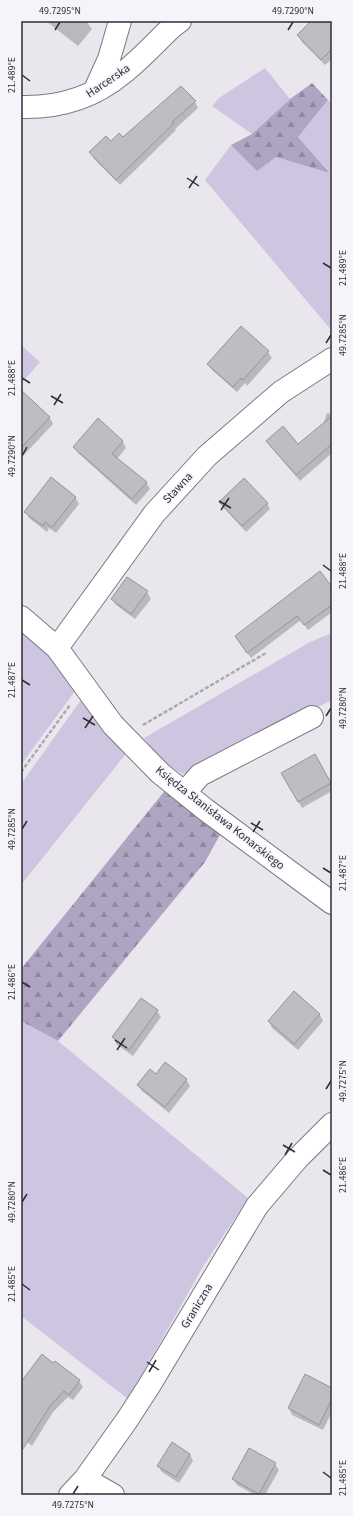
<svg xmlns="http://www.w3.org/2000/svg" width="353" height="1516" font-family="'Source Sans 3',sans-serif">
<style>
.green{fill:#cec5e0}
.forest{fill:url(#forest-firs)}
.shadow{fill:#0003}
.building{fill:#bfbdc4;stroke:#96949b}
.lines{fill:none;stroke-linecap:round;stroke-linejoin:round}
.minor-casing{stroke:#7b797f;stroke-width:24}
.path{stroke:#aaa9ae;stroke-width:2.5;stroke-dasharray:4 2;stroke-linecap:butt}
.minor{stroke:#fff;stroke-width:22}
.ticks{fill:none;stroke:#2e2d30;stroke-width:1.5}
.labels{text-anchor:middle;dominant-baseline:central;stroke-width:3.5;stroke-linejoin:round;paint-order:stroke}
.street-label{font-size:12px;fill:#2e2d30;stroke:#f6f4fb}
.neatline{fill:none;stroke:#2e2d30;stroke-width:1.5}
.ticks-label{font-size:10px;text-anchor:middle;fill:#2e2d30}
</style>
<defs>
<pattern id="forest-firs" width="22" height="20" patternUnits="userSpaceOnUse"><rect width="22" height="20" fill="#afa5c2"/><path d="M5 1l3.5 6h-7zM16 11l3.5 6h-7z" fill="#8f879e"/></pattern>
</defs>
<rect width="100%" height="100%" fill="#e9e7ed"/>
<!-- green -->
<path class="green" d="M 265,68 L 290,99 L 252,134 L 212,106 L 219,98 Z
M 328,100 L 332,104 L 332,331 L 205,180 L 231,145 L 257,170 L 276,157 L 330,172 L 298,137 Z
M 21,345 L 40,362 L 21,384 Z
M 21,622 L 78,687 L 21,765 Z
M 332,633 L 332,700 L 183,774 C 167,765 154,753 144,738 L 310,642 Z
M 83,697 L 129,750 L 21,885 L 21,784 Z
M 21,1021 L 58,1041 L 248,1198 L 204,1265 L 128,1399 L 21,1316 Z"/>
<!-- forest -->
<path class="forest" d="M 312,83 L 328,100 L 298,137 L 330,173 L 276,157 L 257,171 L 231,145 L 252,134 L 290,99 Z
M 167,788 L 221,833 L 205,862 L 58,1041 L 21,1021 L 21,969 Z"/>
<!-- shadow -->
<path class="shadow" d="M 46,21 L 86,21 L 92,29 L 78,46 Z
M 313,21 L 332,21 L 332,59 L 325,65 L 302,42 L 298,35 Z
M 195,102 L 198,108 L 175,129 L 176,130 L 120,185 L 94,159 L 90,152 L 123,138 Z
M 241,328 L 268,352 L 272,358 L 247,386 L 245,383 L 237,392 L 212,370 L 208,364 Z
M 29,398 L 50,418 L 53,424 L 22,457 L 21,406 Z
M 327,413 L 332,414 L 332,453 L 300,481 L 271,447 L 267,441 L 298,445 L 323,425 Z
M 98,420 L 123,442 L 126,448 L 117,459 L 146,482 L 150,489 L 136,505 L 78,453 L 74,447 Z
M 75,497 L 79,504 L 56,533 L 49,528 L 47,532 L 29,518 L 26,512 Z
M 220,502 L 267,503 L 270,509 L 246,532 L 224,508 Z
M 332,589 L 332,612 L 308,630 L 301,620 L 251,658 L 239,642 Z
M 147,592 L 151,599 L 135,619 L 116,605 L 112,599 Z
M 314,755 L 332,786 L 332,791 L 302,808 L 282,774 Z
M 294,993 L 320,1015 L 323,1021 L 298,1050 L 272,1028 L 269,1021 Z
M 141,999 L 157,1011 L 161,1017 L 133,1056 L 116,1044 L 113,1037 Z
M 156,1075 L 186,1079 L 190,1086 L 169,1113 L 142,1091 L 138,1085 Z
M 79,1381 L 83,1387 L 73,1400 L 68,1397 L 53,1412 L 32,1446 L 21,1437 L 21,1384 Z
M 332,1389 L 332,1412 L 323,1430 L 292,1415 L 289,1408 Z
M 190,1454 L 193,1461 L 179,1483 L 162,1472 L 158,1466 Z
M 275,1464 L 279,1470 L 265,1495 L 255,1495 L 237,1485 L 233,1479 Z"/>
<!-- building -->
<path class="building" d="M 311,21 L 332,21 L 332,49 L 321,60 L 297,35 Z
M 181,86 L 196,101 L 172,122 L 174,123 L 116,180 L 89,152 L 106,136 L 111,141 L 119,133 L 123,137 Z
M 241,326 L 269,351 L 243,380 L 241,378 L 233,387 L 207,364 Z
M 21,390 L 50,417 L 21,448 Z
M 332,416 L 332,444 L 296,475 L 266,441 L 283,426 L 298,444 Z
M 98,418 L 123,441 L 112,454 L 147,482 L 132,499 L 73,447 Z
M 51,477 L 76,497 L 52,527 L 45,522 L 43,526 L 24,512 Z
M 244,478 L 268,503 L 242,526 L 219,502 Z
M 320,571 L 332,587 L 332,605 L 304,625 L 297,616 L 247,653 L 235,636 Z
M 127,577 L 148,591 L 131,614 L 111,599 Z
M 315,754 L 331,783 L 298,802 L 281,773 Z
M 294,991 L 320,1014 L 294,1044 L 268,1021 Z
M 141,998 L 158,1010 L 129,1050 L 112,1037 Z
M 165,1062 L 187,1079 L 165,1107 L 137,1085 L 150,1069 L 156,1074 Z
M 42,1354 L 53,1363 L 55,1361 L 80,1380 L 69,1395 L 64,1391 L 50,1406 L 21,1452 L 21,1382 Z
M 305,1374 L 332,1388 L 332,1399 L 319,1425 L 288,1408 Z
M 172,1442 L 190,1454 L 176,1477 L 157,1466 Z
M 249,1448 L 276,1463 L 259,1494 L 232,1479 Z"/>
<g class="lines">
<defs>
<path id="minor" d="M 94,92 L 109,59 L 120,21
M 21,107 C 59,108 93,98 123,73 C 141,59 156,42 172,27 L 180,21
M 21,617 L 57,648 L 113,725 L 160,773 L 206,810 L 332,903
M 57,648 L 154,514 L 207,456 L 281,392 L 332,359
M 185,792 L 200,775 L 312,717
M 85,1479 L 113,1495
M 70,1495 L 85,1479 L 127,1420 L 149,1386 L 257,1206 L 297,1159 L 332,1124"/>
</defs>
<!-- minor casing -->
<use href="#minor" class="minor-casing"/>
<!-- path -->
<path class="path" d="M 143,725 L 266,653
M 21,772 L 70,705"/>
<!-- minor -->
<use href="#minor" class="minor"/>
</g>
<!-- ticks -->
<path class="ticks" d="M 55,30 L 60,22M 288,30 L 293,22M 22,75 L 30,81M 187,178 L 199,186M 189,188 L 197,176M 323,263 L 331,268M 326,343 L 331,335M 22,378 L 30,383M 51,396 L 63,403M 54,405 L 61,394M 22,456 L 27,447M 219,501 L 231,508M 221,510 L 229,498M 323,565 L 331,571M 22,680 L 30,685M 326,716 L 331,708M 83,718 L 95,725M 85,728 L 93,716M 251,823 L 263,830M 22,829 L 27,821M 253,832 L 260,821M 323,868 L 331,873M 22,982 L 30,987M 115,1040 L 127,1048M 117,1050 L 125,1038M 326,1089 L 331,1081M 283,1145 L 295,1152M 285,1155 L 292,1143M 323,1170 L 331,1175M 22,1202 L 27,1194M 22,1284 L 30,1290M 147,1362 L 159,1370M 149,1372 L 156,1360M 323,1472 L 331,1478M 73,1494 L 78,1486"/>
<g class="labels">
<!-- street labels -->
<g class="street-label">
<text transform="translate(108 81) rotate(-34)">Harcerska</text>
<text transform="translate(178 488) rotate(-47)">Stawna</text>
<text transform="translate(220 818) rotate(38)">Księdza Stanisława Konarskiego</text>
<text transform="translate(197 1306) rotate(-59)">Graniczna</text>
</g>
</g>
<!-- border -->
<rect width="353" height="1516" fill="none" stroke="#f6f4fb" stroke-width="44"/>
<rect x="22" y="22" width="309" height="1472" class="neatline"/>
<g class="ticks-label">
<text x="60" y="14">49.7295°N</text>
<text x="293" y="14">49.7290°N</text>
<text transform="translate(11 75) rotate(-90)" y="4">21.489°E</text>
<text transform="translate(342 268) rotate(-90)" y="4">21.489°E</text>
<text transform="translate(342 335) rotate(-90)" y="4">49.7285°N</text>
<text transform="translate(11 378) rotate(-90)" y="4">21.488°E</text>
<text transform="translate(11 456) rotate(-90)" y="4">49.7290°N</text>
<text transform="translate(342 571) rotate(-90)" y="4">21.488°E</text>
<text transform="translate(11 680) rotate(-90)" y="4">21.487°E</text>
<text transform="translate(342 708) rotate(-90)" y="4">49.7280°N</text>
<text transform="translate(11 829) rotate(-90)" y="4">49.7285°N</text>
<text transform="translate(342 873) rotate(-90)" y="4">21.487°E</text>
<text transform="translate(11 982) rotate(-90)" y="4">21.486°E</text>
<text transform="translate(342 1081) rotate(-90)" y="4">49.7275°N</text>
<text transform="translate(342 1175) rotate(-90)" y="4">21.486°E</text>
<text transform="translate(11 1202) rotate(-90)" y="4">49.7280°N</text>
<text transform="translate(11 1284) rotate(-90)" y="4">21.485°E</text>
<text transform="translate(342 1478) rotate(-90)" y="4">21.485°E</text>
<text x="73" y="1508">49.7275°N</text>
</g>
</svg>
